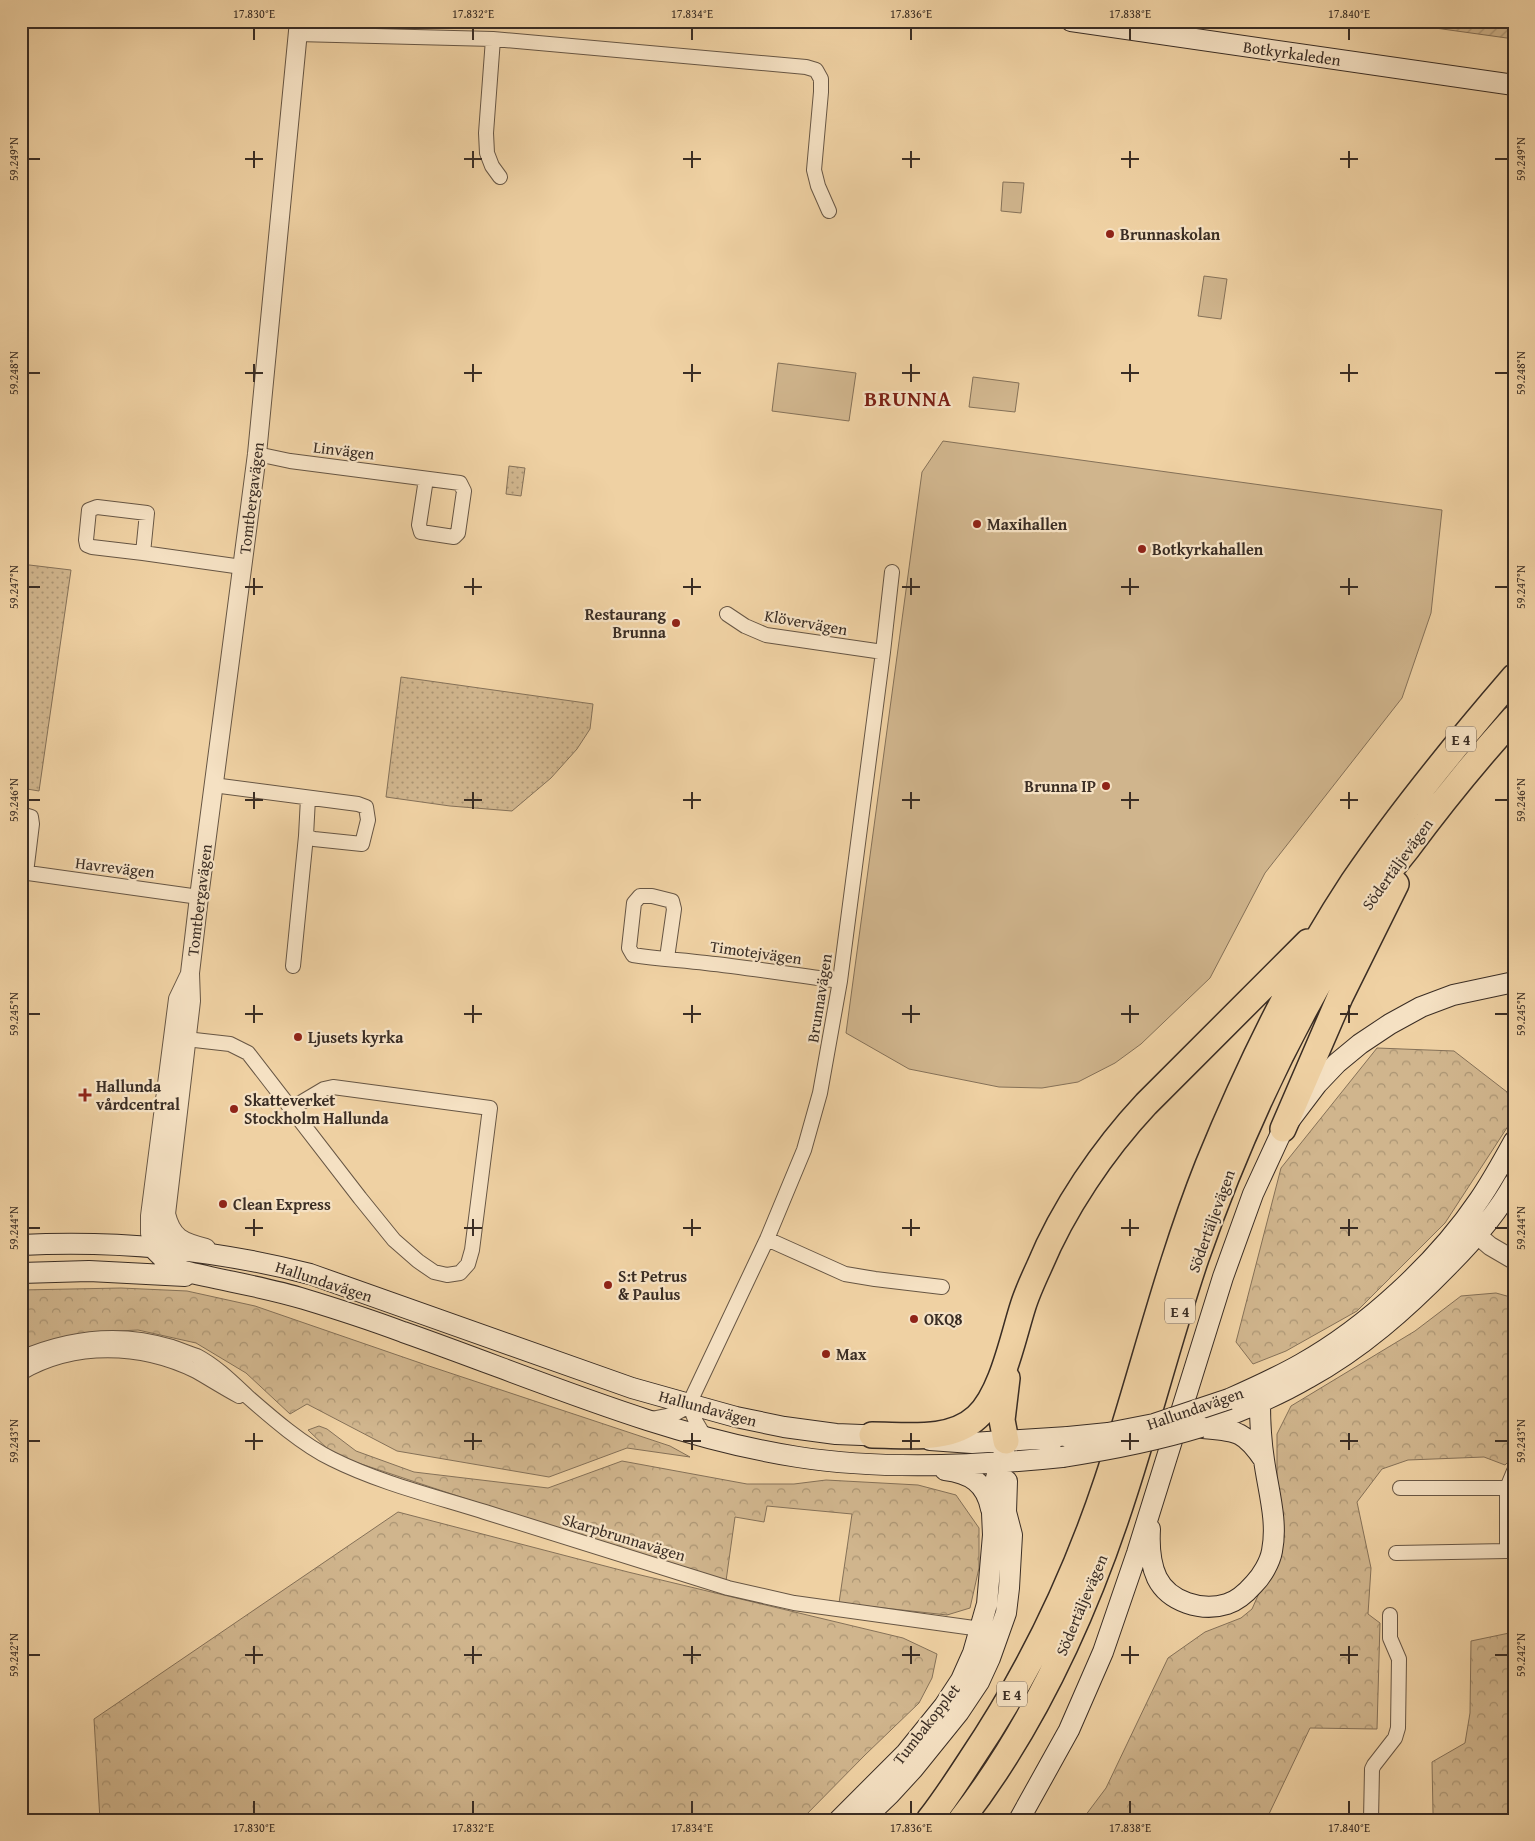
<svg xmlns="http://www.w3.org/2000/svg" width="1535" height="1841" font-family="'Gentium Book Plus',serif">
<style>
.grass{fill:#d0b58d;stroke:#857158}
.forest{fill:url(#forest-crowns);stroke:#857158}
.park{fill:url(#park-dots);stroke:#857158}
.garden{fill:url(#garden-furrows);stroke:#857158}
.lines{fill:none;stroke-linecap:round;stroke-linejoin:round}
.minor-casing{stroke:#675644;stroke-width:16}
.tertiary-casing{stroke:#675644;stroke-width:20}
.secondary-casing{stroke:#3a2d24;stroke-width:22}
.motorway-casing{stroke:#3a2d24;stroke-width:28}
.minor{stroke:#f5e1c3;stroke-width:14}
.tertiary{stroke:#f5e1c3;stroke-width:18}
.secondary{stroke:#f5e1c3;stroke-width:20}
.motorway{stroke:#efd1a3;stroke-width:25}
.secondary-bridge-casing{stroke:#3a2d24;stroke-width:22;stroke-linecap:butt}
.secondary-bridge{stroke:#f5e1c3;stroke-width:20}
.ticks{fill:none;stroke:#3a2d24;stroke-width:2}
.poi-dot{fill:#8f2418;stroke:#f5e1c3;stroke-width:2}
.labels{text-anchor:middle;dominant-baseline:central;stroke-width:4.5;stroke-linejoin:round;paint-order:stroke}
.shield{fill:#f5e1c3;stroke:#726354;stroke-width:1}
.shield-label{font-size:15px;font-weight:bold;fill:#3a2d24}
.street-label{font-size:16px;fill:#3a2d24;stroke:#f5e1c3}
.poi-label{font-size:16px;font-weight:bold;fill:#3a2d24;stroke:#f5e1c3;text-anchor:start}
.district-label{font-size:21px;font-weight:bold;letter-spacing:1px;fill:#7a1f14;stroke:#f5e1c3}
.neatline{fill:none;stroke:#3a2d24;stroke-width:2}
.ticks-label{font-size:12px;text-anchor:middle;fill:#3a2d24}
</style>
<defs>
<pattern id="forest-crowns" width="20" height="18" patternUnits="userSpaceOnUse" patternTransform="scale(1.25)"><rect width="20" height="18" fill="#d0b58d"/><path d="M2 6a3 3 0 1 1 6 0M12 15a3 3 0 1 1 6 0" fill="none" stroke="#aa9473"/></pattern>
<pattern id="park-dots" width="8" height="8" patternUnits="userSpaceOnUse" patternTransform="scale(1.25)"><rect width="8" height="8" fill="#d0b58d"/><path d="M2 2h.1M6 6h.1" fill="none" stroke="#aa9473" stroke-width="1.8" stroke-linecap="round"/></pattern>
<pattern id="garden-furrows" width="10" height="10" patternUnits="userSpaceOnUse" patternTransform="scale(1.25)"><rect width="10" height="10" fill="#d0b58d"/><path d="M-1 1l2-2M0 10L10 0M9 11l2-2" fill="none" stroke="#aa9473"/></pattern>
</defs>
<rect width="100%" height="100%" fill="#efd1a3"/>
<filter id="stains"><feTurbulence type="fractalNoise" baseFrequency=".004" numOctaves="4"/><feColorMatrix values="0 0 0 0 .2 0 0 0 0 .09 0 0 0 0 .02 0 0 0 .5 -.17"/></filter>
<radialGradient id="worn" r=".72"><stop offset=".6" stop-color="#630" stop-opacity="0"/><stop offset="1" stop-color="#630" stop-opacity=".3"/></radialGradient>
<!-- grass -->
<path class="grass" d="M 1003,182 L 1024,183 L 1021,213 L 1001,211 Z
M 1204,276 L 1227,279 L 1221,319 L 1198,316 Z
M 778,363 L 856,373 L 849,421 L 772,411 Z
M 973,377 L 1019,383 L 1015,412 L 969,407 Z
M 943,441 L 1442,510 L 1431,613 L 1402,698 L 1265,873 L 1210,978 L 1141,1044 L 1115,1063 L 1078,1082 L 1042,1088 L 999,1087 L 909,1069 L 846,1033 L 922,472 Z"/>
<!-- forest -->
<path class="forest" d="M 1377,1048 L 1454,1051 L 1507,1092 L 1514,1117 L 1445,1223 L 1357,1311 L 1286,1351 L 1253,1364 L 1236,1342 L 1281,1168 Z
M 121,1288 L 187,1291 L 255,1306 L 429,1366 L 670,1446 L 690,1457 L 627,1448 L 549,1477 L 397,1451 L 307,1404 L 290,1414 L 246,1373 L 196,1343 L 138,1330 L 98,1332 L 48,1341 L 21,1351 L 21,1290 Z
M 1496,1293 L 1514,1298 L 1514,1456 L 1505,1465 L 1484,1457 L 1408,1460 L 1382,1469 L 1357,1502 L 1371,1568 L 1368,1614 L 1380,1623 L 1377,1729 L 1310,1728 L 1269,1814 L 1258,1820 L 1082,1820 L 1106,1788 L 1168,1658 L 1205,1632 L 1241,1618 L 1252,1609 L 1284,1537 L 1277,1492 L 1277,1434 L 1291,1406 L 1415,1331 L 1461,1296 Z
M 319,1426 L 327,1429 L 356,1451 L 414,1472 L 548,1488 L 622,1461 L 747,1484 L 794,1484 L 826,1480 L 918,1485 L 956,1495 L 979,1528 L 979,1568 L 970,1608 L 947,1615 L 839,1603 L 852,1514 L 767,1506 L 764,1522 L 735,1517 L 726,1581 L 554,1528 L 334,1455 L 308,1430 Z
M 398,1512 L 628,1572 L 903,1638 L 937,1654 L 932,1678 L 919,1703 L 865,1755 L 801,1820 L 100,1820 L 94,1719 Z
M 1514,1632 L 1514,1820 L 1441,1820 L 1433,1813 L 1432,1762 L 1465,1743 L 1470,1713 L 1471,1641 Z"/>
<!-- park -->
<path class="park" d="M 509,466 L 525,468 L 521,496 L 506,494 Z
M 21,564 L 71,570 L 39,791 L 21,788 Z
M 401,677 L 593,704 L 590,729 L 577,749 L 551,778 L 512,811 L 450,806 L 386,797 Z"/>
<!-- garden -->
<path class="garden" d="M 1385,21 L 1514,21 L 1514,39 Z"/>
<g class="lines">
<defs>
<path id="minor" d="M 297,34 L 493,39 L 806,67 L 816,70 L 821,79 L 821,92 L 814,170 L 818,186 L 829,211
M 493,39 L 486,133 L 487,153 L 492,166 L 500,177
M 257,454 L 290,461 L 460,483 L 464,491 L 458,533 L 454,537 L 421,532 L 419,525 L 426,479
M 143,553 L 92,547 L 87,545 L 86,540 L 89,510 L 97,507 L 147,513 L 143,553 L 242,567
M 727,614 L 745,626 L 766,635 L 883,652
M 213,785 L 358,804 L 366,807 L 368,820 L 362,844 L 314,839 L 306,836 L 308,798
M 21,814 L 31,817 L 32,824 L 26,873
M 21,872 L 199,897
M 667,958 L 674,909 L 672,901 L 652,896 L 640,896 L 634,903 L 629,948 L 633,955 C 658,959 682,960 706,963 C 751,968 795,975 840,981
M 293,966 L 306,836
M 177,1038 L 230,1044 L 248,1053 L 360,1198 L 394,1240 L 418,1261 L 434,1272 L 447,1275 L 460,1273 L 468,1264 L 472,1250 L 490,1108 L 333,1087 L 324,1089 L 292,1108
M 767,1239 L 845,1274 L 875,1279 L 942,1287
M 21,1358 C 70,1337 120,1331 172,1347 C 180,1350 189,1353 197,1356 C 216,1366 232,1382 248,1397 C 272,1418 303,1445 332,1459 C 380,1483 434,1496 485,1512 C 566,1538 647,1563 728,1588 L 794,1603 L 988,1630
M 21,1373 C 74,1342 141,1344 196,1371 C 210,1379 224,1388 239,1396
M 689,1404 L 696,1422 L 705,1437
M 651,1419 C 667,1416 676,1416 689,1404 L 767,1239 L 804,1150 L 820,1093 L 840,981 L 883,652 L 892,572
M 1400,1488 L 1507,1488
M 1396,1553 L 1507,1551 L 1507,1488 L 1514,1471
M 1371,1820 L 1372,1769 L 1374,1765 L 1395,1738 L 1398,1728 L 1399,1659 L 1390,1638 L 1390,1615"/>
<path id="tertiary" d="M 166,1214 C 172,1238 182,1242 206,1248
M 1468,1227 L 1490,1246 L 1514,1260
M 153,1248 L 158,1240 L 166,1214 L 191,1001 L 190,973 L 199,897 L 257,454 L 299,21
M 153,1248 L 150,1233 L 150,1216 L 178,999 L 189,976"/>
<path id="secondary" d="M 1071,21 L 1514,85
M 21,1245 C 117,1240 216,1250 310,1274 L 632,1388 L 689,1404 L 736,1417 L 784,1427 L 836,1434 L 887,1436
M 153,1248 L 171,1266 L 184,1271 C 224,1281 265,1287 304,1299 C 337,1309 371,1320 403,1332 C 532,1377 663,1436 798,1457 C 882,1470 977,1466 1062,1457
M 21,1273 L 89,1271 L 185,1276
M 1229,1399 C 1254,1388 1278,1377 1301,1364 C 1367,1327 1437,1262 1479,1200 C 1492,1181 1503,1161 1514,1141
M 1201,1427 C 1237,1412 1274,1398 1308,1378 C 1361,1349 1406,1309 1448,1266 C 1473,1241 1497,1214 1514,1183
M 1203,1428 C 1236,1431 1244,1430 1264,1460
M 930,1440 L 972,1443 L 1068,1437
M 945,1470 C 970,1473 986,1483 991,1509
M 1150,1529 C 1149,1546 1150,1563 1157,1578 C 1169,1602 1202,1612 1227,1604 C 1237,1601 1247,1592 1254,1584 C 1262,1576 1270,1562 1272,1551 C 1278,1521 1268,1490 1264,1460 C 1261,1441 1260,1422 1260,1403 L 1262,1395 L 1274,1378
M 839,1820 L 906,1753 L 944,1706 L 961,1680 L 973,1653 L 987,1604 L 993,1535 L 992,1513 L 996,1478 L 1002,1462 L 1004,1451
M 863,1820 L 890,1794 L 913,1769 L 959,1712 L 979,1682 L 990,1658 L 1006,1613 L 1009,1588 L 1012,1535 L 1006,1512 L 1007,1481
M 1019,1820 L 1069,1730 L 1103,1652 L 1137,1553 L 1223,1277 L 1253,1194 L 1283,1129 L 1317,1084 L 1337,1063 L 1360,1044 L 1390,1024 L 1421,1007 L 1453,995 L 1514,982"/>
<path id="motorway" d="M 1283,1129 L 1340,997 L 1396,884
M 872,1435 C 907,1435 950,1442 977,1417 C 1002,1394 1013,1337 1023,1306 C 1027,1293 1033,1280 1039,1267 C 1063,1209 1103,1150 1146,1104 L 1308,942
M 1006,1441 L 1002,1420 L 1007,1378
M 929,1820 C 944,1801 957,1781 970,1761 C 1028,1675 1074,1580 1107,1481 C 1142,1376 1167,1268 1208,1165 C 1248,1067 1295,970 1353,882 C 1402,810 1457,743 1514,677
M 961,1820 C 1036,1723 1088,1607 1125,1491 C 1150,1414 1170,1335 1196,1258 C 1240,1132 1297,1011 1370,899 C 1381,881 1394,865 1407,849 C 1441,803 1476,760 1514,718"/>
</defs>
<!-- minor casing -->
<use href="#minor" class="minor-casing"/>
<!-- tertiary casing -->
<use href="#tertiary" class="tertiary-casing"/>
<!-- secondary casing -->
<use href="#secondary" class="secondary-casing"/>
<!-- motorway casing -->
<use href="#motorway" class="motorway-casing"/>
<!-- minor -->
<use href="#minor" class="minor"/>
<!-- tertiary -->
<use href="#tertiary" class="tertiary"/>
<!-- secondary -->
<use href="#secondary" class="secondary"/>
<!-- motorway -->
<use href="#motorway" class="motorway"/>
<defs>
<path id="secondary-bridge" d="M 1068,1437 L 1108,1433 L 1154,1424 L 1229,1399
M 1062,1457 C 1109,1450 1155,1441 1201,1427"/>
</defs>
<!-- secondary-bridge casing -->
<use href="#secondary-bridge" class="secondary-bridge-casing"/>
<!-- secondary-bridge -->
<use href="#secondary-bridge" class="secondary-bridge"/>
</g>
<!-- ticks -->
<path class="ticks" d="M 254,28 L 254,40M 473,28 L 473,40M 692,28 L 692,40M 911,28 L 911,40M 1130,28 L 1130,40M 1349,28 L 1349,40M 254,151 L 254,168M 473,151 L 473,168M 692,151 L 692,168M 911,151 L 911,168M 1130,151 L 1130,168M 1349,151 L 1349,168M 28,159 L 40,159M 245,159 L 263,159M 464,159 L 482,159M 683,159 L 701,159M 902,159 L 920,159M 1121,159 L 1139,159M 1340,159 L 1358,159M 1495,159 L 1508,159M 254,364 L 254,382M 473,364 L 473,382M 692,364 L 692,382M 911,364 L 911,382M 1130,364 L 1130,382M 1349,364 L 1349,382M 28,373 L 40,373M 245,373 L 263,373M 464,373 L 482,373M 683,373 L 701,373M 902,373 L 920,373M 1121,373 L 1139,373M 1340,373 L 1358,373M 1495,373 L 1508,373M 254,578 L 254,595M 473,578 L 473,595M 692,578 L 692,595M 911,578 L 911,595M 1130,578 L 1130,595M 1349,578 L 1349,595M 28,587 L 40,587M 245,587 L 263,587M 464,587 L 482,587M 683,587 L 701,587M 902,587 L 920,587M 1121,587 L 1139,587M 1340,587 L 1358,587M 1495,587 L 1508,587M 254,792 L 254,809M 473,792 L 473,809M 692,792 L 692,809M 911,792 L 911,809M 1130,792 L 1130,809M 1349,792 L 1349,809M 28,800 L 40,800M 245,800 L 263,800M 464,800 L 482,800M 683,800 L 701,800M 902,800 L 920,800M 1121,800 L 1139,800M 1340,800 L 1358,800M 1495,800 L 1508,800M 254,1005 L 254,1023M 473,1005 L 473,1023M 692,1005 L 692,1023M 911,1005 L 911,1023M 1130,1005 L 1130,1023M 1349,1005 L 1349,1023M 28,1014 L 40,1014M 245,1014 L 263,1014M 464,1014 L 482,1014M 683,1014 L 701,1014M 902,1014 L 920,1014M 1121,1014 L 1139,1014M 1340,1014 L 1358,1014M 1495,1014 L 1508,1014M 254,1219 L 254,1236M 473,1219 L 473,1236M 692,1219 L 692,1236M 911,1219 L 911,1236M 1130,1219 L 1130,1236M 1349,1219 L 1349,1236M 28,1228 L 40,1228M 245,1228 L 263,1228M 464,1228 L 482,1228M 683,1228 L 701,1228M 902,1228 L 920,1228M 1121,1228 L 1139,1228M 1340,1228 L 1358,1228M 1495,1228 L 1508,1228M 254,1433 L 254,1450M 473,1433 L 473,1450M 692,1433 L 692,1450M 911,1433 L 911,1450M 1130,1433 L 1130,1450M 1349,1433 L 1349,1450M 28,1441 L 40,1441M 245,1441 L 263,1441M 464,1441 L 482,1441M 683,1441 L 701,1441M 902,1441 L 920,1441M 1121,1441 L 1139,1441M 1340,1441 L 1358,1441M 1495,1441 L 1508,1441M 254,1646 L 254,1664M 473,1646 L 473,1664M 692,1646 L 692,1664M 911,1646 L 911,1664M 1130,1646 L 1130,1664M 1349,1646 L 1349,1664M 28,1655 L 40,1655M 245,1655 L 263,1655M 464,1655 L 482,1655M 683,1655 L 701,1655M 902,1655 L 920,1655M 1121,1655 L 1139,1655M 1340,1655 L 1358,1655M 1495,1655 L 1508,1655M 254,1801 L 254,1814M 473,1801 L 473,1814M 692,1801 L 692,1814M 911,1801 L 911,1814M 1130,1801 L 1130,1814M 1349,1801 L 1349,1814"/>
<!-- markers -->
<g class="poi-dot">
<circle cx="1110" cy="234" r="5"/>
<circle cx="977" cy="524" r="5"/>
<circle cx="1142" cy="549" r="5"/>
<circle cx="676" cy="623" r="5"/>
<circle cx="1106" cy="786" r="5"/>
<circle cx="298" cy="1037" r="5"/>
<path d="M82.5 1087.5h5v5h5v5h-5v5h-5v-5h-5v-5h5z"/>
<circle cx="234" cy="1109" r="5"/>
<circle cx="223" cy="1204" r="5"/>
<circle cx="608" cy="1285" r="5"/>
<circle cx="914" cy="1319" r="5"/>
<circle cx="826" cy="1354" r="5"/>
</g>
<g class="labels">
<!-- shield labels -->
<g class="shield">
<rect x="1446" y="726.5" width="30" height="25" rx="4"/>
<rect x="1165" y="1298.5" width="30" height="25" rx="4"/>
<rect x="997" y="1681.5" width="30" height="25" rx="4"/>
</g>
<g class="shield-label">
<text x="1461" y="739">E 4</text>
<text x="1180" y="1311">E 4</text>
<text x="1012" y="1694">E 4</text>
</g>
<!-- street labels -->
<g class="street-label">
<text transform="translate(1292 53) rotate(8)">Botkyrkaleden</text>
<text transform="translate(344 450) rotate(7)">Linvägen</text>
<text transform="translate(251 498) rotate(-83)">Tomtbergavägen</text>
<text transform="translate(806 622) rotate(10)">Klövervägen</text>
<text transform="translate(1397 864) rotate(-54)">Södertäljevägen</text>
<text transform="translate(115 867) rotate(7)">Havrevägen</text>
<text transform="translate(199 900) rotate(-83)">Tomtbergavägen</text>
<text transform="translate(756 952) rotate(8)">Timotejvägen</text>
<text transform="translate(819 998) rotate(-81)">Brunnavägen</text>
<text transform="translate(1211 1221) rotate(-70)">Södertäljevägen</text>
<text transform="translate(324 1281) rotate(18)">Hallundavägen</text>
<text transform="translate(708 1408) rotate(15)">Hallundavägen</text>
<text transform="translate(1195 1408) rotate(-19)">Hallundavägen</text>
<text transform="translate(624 1537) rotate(17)">Skarpbrunnavägen</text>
<text transform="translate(1081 1605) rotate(-67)">Södertäljevägen</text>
<text transform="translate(926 1724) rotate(-52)">Tumbakopplet</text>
</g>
<!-- poi labels -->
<g class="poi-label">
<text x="1120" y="234">Brunnaskolan</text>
<text x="987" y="524">Maxihallen</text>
<text x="1152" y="549">Botkyrkahallen</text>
<text x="666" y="614" text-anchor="end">Restaurang<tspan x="666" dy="18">Brunna</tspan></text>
<text x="1096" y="786" text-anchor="end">Brunna IP</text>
<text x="308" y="1037">Ljusets kyrka</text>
<text x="96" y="1086">Hallunda<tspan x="96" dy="18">vårdcentral</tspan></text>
<text x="244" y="1100">Skatteverket<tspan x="244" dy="18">Stockholm Hallunda</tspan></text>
<text x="233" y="1204">Clean Express</text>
<text x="618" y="1276">S:t Petrus<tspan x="618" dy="18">&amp; Paulus</tspan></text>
<text x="924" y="1319">OKQ8</text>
<text x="836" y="1354">Max</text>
</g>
<!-- district labels -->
<g class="district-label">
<text x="908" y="398">BRUNNA</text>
</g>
</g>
<!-- margin -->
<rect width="1535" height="1841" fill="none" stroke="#efd1a3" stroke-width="55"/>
<rect x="28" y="28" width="1480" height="1786" class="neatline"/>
<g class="ticks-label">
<text x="254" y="18">17.830°E</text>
<text x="473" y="18">17.832°E</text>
<text x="692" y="18">17.834°E</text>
<text x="911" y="18">17.836°E</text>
<text x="1130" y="18">17.838°E</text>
<text x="1349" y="18">17.840°E</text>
<text transform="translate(14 159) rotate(-90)" y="4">59.249°N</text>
<text transform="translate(1521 159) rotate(-90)" y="4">59.249°N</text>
<text transform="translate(14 373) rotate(-90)" y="4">59.248°N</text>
<text transform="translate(1521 373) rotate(-90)" y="4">59.248°N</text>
<text transform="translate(14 587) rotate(-90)" y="4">59.247°N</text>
<text transform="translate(1521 587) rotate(-90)" y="4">59.247°N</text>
<text transform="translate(14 800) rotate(-90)" y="4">59.246°N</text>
<text transform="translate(1521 800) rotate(-90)" y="4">59.246°N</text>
<text transform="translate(14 1014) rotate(-90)" y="4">59.245°N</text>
<text transform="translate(1521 1014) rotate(-90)" y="4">59.245°N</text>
<text transform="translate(14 1228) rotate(-90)" y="4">59.244°N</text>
<text transform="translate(1521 1228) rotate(-90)" y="4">59.244°N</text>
<text transform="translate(14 1441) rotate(-90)" y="4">59.243°N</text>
<text transform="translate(1521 1441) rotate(-90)" y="4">59.243°N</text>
<text transform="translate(14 1655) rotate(-90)" y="4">59.242°N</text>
<text transform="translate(1521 1655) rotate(-90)" y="4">59.242°N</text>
<text x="254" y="1832">17.830°E</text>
<text x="473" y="1832">17.832°E</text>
<text x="692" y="1832">17.834°E</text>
<text x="911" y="1832">17.836°E</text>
<text x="1130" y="1832">17.838°E</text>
<text x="1349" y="1832">17.840°E</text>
</g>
<rect width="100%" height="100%" filter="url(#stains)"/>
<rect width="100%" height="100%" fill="url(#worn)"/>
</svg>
